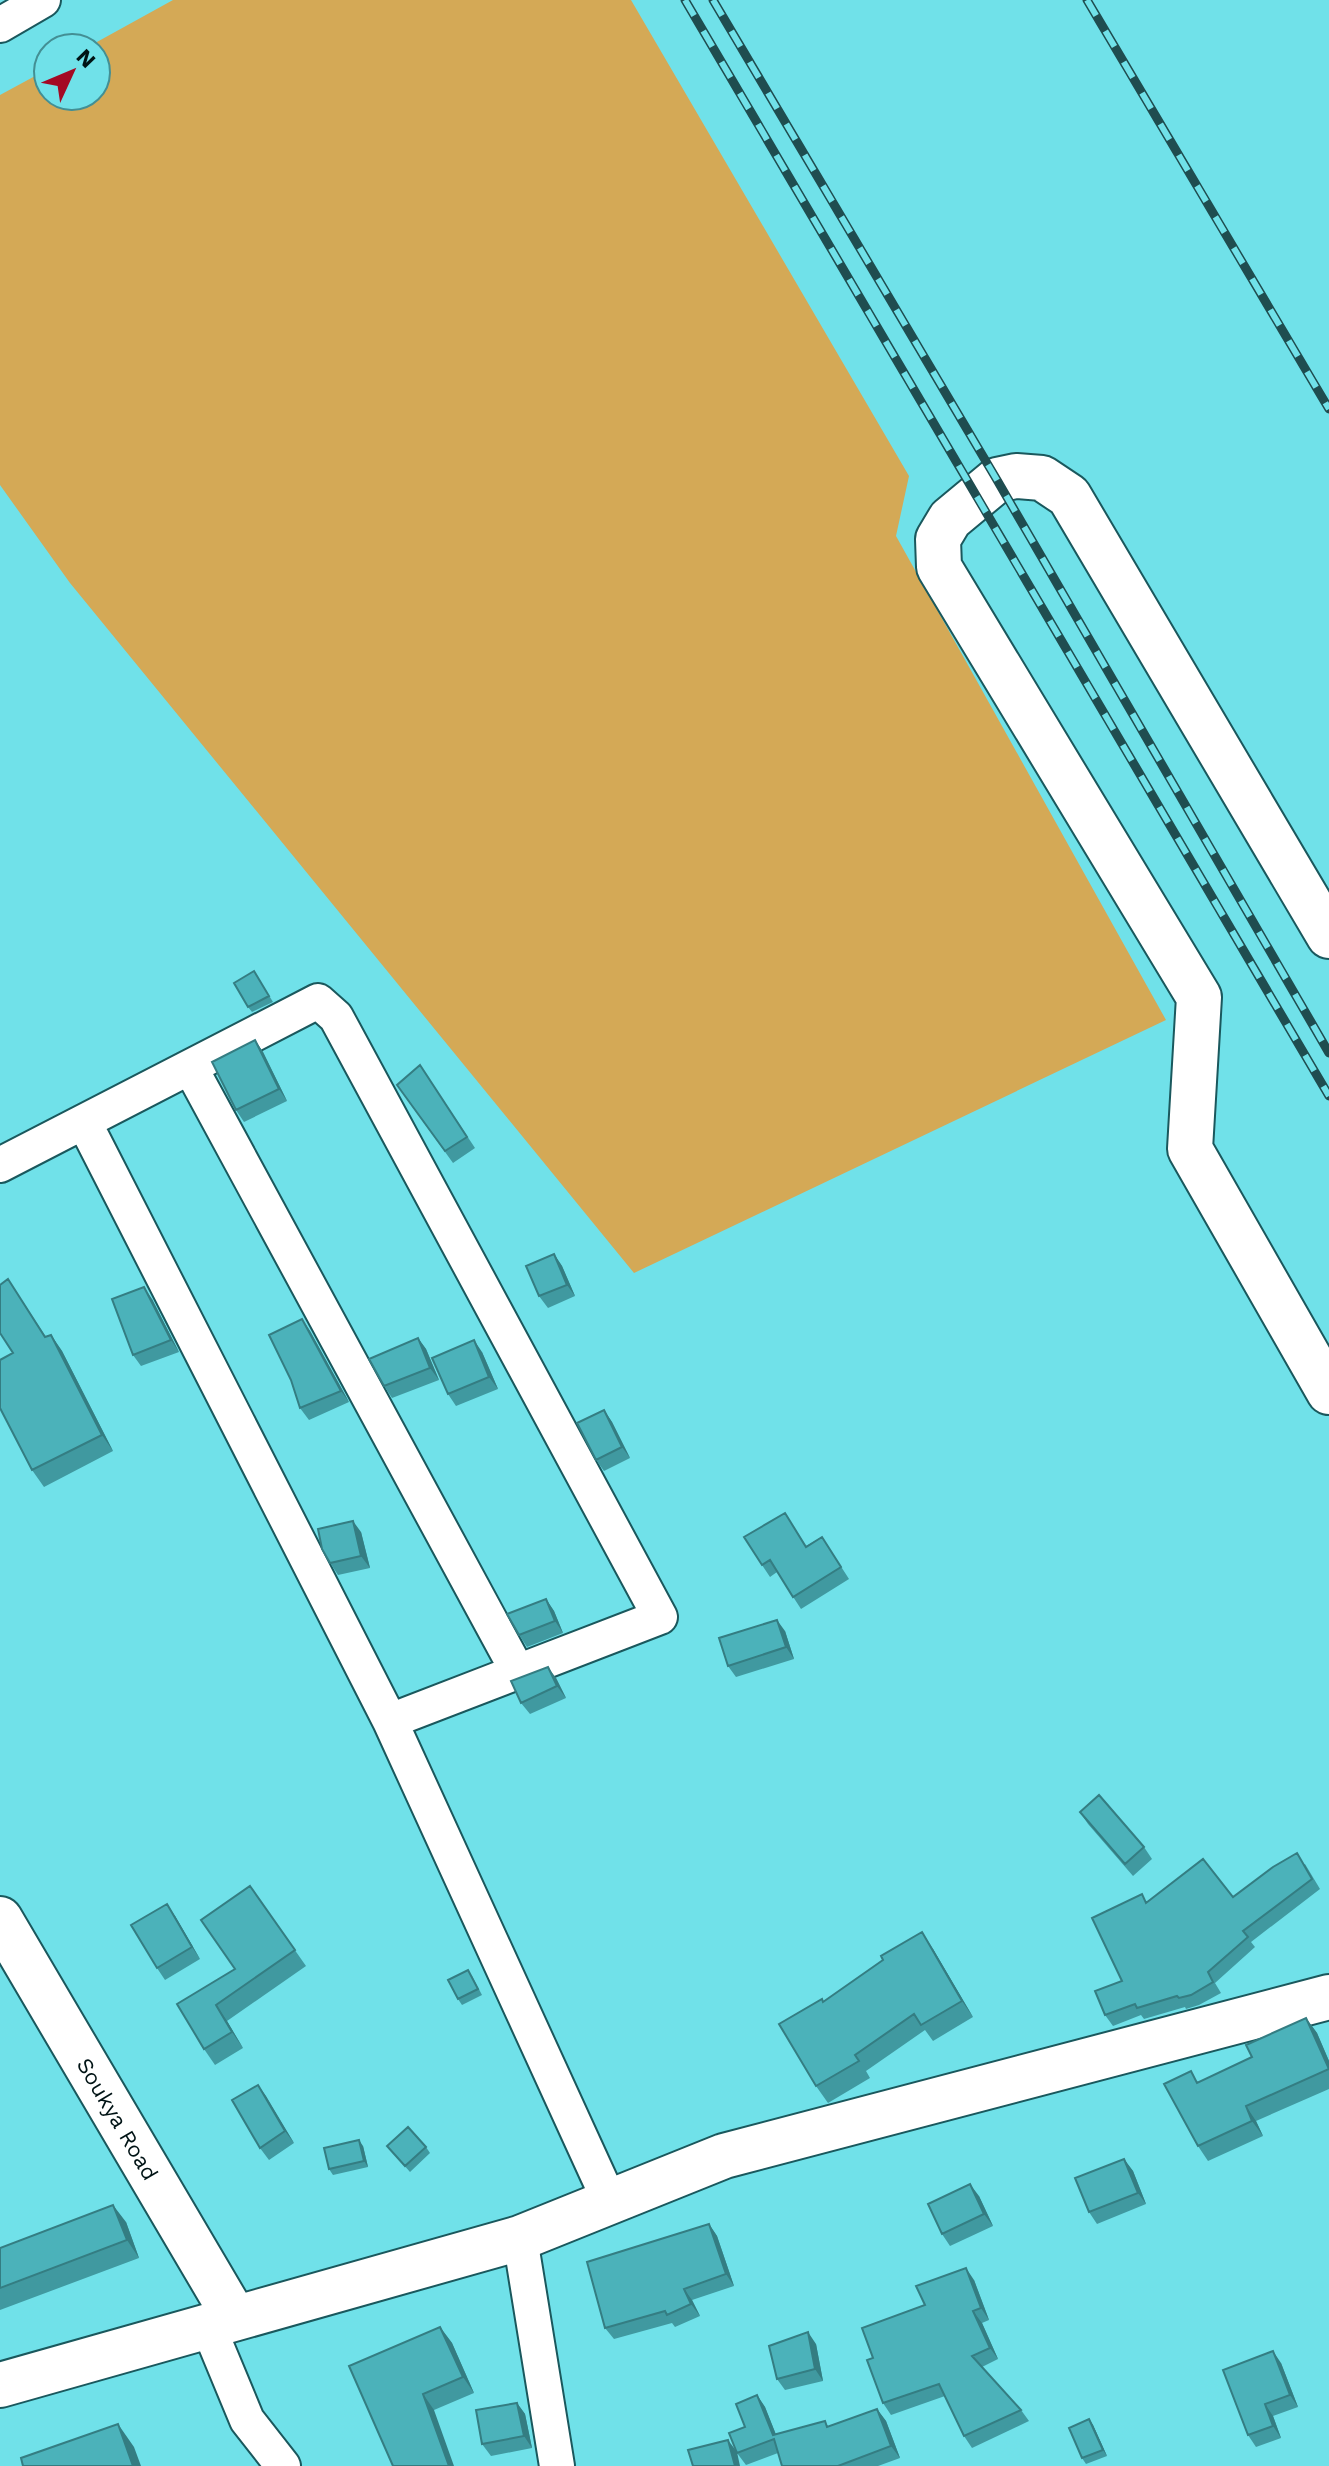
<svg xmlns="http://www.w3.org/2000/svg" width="1329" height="2466" font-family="'Work Sans',sans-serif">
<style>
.green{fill:#d4a956}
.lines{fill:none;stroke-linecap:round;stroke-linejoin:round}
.minor-casing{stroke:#1a585d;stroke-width:38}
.major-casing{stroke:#1a585d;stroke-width:48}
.minor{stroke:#fff;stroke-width:34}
.major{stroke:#fff;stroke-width:44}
.rail-casing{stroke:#1f4d50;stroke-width:9}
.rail{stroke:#70e1e9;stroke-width:6;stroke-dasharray:18;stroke-linecap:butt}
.wall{fill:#4099a0}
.shaded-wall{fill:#347d82}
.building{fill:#4bb2ba;stroke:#347d82;stroke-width:2}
.labels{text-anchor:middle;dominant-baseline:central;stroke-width:6;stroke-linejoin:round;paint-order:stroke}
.street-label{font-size:22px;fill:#001315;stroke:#70e1e9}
</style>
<rect width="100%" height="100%" fill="#70e1e9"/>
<!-- green -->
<path class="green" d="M 173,0 L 631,0 L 909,476 L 896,536 L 1166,1020 L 634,1273 L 70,583 L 0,485 L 0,95 L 48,69 L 48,96 L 96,96 L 96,48 L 86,48 Z"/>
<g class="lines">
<defs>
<path id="minor" d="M 0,25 L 43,0
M 190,1067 L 518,1672
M 84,1122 L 390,1721
M 0,1165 L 318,1001 L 336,1017 L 660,1617 L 390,1721 L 610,2202
M 520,2238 L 557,2466
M 208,2326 L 247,2420 L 283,2466"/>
<g id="major">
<path d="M 1329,936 L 1069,496 L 1042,478 L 1016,476 L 997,480 L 950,519 L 938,539 L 939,567 L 1199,997 L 1190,1149 L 1329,1392"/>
<path id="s1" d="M 0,1919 L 235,2318"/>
<path d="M 0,2385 L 520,2238 L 724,2156 L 1329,1997"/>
</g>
</defs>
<!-- minor casing -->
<use href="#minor" class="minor-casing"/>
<!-- major casing -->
<use href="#major" class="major-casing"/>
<!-- minor -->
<use href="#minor" class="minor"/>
<!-- major -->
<use href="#major" class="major"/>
<defs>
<path id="rail" d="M 685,0 L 1329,1096
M 713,0 L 997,480 L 1329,1053
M 1087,0 L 1329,409"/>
</defs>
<!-- rail casing -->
<use href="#rail" class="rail-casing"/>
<!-- rail -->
<use href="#rail" class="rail"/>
</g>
<!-- wall -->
<path class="wall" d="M 254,971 L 273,1002 L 252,1012 L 248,1007 Z
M 255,1040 L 263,1052 L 287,1101 L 244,1122 L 236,1110 Z
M 420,1065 L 475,1148 L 453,1163 L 397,1085 Z
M 554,1254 L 562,1266 L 575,1296 L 548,1308 L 539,1296 Z
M 8,1279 L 46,1337 L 51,1335 L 62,1351 L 113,1451 L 44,1487 L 32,1470 L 13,1353 Z
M 152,1299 L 179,1352 L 141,1366 L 133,1355 Z
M 302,1319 L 310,1331 L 349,1402 L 309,1420 L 300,1408 Z
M 418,1338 L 426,1349 L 439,1380 L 392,1398 L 384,1386 Z
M 482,1352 L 498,1389 L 456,1406 L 448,1394 Z
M 604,1410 L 612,1422 L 630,1458 L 604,1471 L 596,1460 Z
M 785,1513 L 806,1546 L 822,1537 L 849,1579 L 801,1609 L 777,1572 L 770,1577 L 762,1565 Z
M 361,1532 L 370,1568 L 338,1575 L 330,1563 Z
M 546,1599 L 554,1611 L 563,1633 L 527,1647 L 519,1635 Z
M 785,1631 L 794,1659 L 736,1677 L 728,1666 Z
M 556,1678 L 566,1698 L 530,1714 L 521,1703 Z
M 1080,1812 L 1144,1847 L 1152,1859 L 1133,1876 L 1088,1824 Z
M 1305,1864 L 1320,1889 L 1251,1942 L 1255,1947 L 1215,1983 L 1221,1993 L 1199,2005 L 1186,2009 L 1185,2007 L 1144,2019 L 1141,2015 L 1113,2026 L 1105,2015 L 1122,1981 L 1148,1902 L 1233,1897 Z
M 250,1886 L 306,1966 L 227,2021 L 243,2048 L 215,2065 L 204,2049 L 177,2004 L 235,1969 Z
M 175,1916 L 200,1959 L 165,1980 L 157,1968 Z
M 933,1949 L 973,2017 L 933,2041 L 925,2030 L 866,2071 L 870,2078 L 828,2103 L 816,2086 Z
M 472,1976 L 482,1995 L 462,2005 L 458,1999 Z
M 1306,2018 L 1317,2033 L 1329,2061 L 1329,2089 L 1256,2121 L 1263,2136 L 1208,2161 L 1198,2146 L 1252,2057 Z
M 258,2085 L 294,2143 L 269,2160 L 260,2148 Z
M 363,2146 L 368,2167 L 333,2175 L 329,2169 Z
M 387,2146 L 426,2147 L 430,2153 L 410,2172 Z
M 1124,2159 L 1133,2171 L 1146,2204 L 1097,2224 L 1089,2212 Z
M 979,2196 L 993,2226 L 950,2246 L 942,2234 Z
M 126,2222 L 139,2258 L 0,2310 L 0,2248 Z
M 709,2224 L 717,2236 L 734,2286 L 692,2300 L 700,2316 L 675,2327 L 672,2323 L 614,2339 L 605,2328 Z
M 974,2280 L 989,2320 L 982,2323 L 998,2359 L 982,2367 L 1021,2410 L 1029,2421 L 972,2448 L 964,2436 L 945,2396 L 891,2415 L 883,2403 L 873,2358 Z
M 440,2327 L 452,2343 L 474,2393 L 434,2410 L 393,2466 Z
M 816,2344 L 823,2381 L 785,2390 L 777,2379 Z
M 1281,2363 L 1298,2407 L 1273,2416 L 1281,2438 L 1256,2447 L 1248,2435 Z
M 757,2395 L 765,2407 L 776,2435 L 829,2426 L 877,2409 L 886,2421 L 900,2458 L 878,2466 L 782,2466 L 778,2453 L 746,2465 L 737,2453 L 745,2427 Z
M 517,2403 L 525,2414 L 532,2448 L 491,2456 L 482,2444 Z
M 1089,2419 L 1093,2425 L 1107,2456 L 1086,2464 L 1082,2458 Z"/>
<!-- shaded-wall -->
<path class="shaded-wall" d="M 255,1040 L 263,1052 L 287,1101 L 279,1089 Z
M 554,1254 L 562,1266 L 575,1296 L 567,1285 Z
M 144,1287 L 152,1299 L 179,1352 L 171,1340 Z
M 302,1319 L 310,1331 L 349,1402 L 341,1391 Z
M 51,1335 L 62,1351 L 113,1451 L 102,1435 Z
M 418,1338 L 426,1349 L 439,1380 L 430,1368 Z
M 474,1340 L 482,1352 L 498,1389 L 489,1377 Z
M 604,1410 L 612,1422 L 630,1458 L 622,1447 Z
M 353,1521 L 361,1532 L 370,1568 L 361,1556 Z
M 546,1599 L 554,1611 L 563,1633 L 555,1621 Z
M 777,1620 L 785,1631 L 794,1659 L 786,1647 Z
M 548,1667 L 556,1678 L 566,1698 L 557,1686 Z
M 167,1904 L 175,1916 L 200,1959 L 192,1947 Z
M 922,1932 L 933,1949 L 973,2017 L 962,2001 Z
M 216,2005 L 227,2021 L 243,2048 L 232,2032 Z
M 1306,2018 L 1317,2033 L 1329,2061 L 1329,2069 Z
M 258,2085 L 266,2096 L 294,2143 L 285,2131 Z
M 1246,2106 L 1256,2121 L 1263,2136 L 1252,2121 Z
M 359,2140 L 363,2146 L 368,2167 L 364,2161 Z
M 1124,2159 L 1133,2171 L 1146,2204 L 1138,2193 Z
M 970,2184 L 979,2196 L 993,2226 L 984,2214 Z
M 113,2205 L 126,2222 L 139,2258 L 127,2240 Z
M 709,2224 L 717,2236 L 734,2286 L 726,2274 Z
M 966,2268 L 974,2280 L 989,2320 L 981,2308 Z
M 684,2289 L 692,2300 L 700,2316 L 691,2304 Z
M 973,2311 L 982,2323 L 998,2359 L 990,2348 Z
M 440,2327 L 452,2343 L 474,2393 L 463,2377 Z
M 808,2332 L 816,2344 L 823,2381 L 815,2369 Z
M 1273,2351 L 1281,2363 L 1298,2407 L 1290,2395 Z
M 423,2394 L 434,2410 L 454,2466 L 449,2466 Z
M 757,2395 L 765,2407 L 781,2447 L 773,2435 Z
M 517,2403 L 525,2414 L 532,2448 L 524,2436 Z
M 1265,2404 L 1273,2416 L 1281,2438 L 1273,2426 Z
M 877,2409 L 886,2421 L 900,2458 L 891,2446 Z
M 1089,2419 L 1093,2425 L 1107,2456 L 1103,2450 Z
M 118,2424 L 134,2447 L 141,2466 L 133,2466 Z
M 728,2440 L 737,2452 L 740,2466 L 735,2466 Z"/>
<!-- building -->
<path class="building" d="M 254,971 L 269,996 L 248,1007 L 234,983 Z
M 255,1040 L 279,1089 L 236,1110 L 212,1062 Z
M 420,1065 L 467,1137 L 445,1151 L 397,1085 Z
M 554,1254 L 567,1285 L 539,1296 L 526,1266 Z
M 8,1279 L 45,1337 L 51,1335 L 102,1435 L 32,1470 L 0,1408 L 0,1360 L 13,1353 L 0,1333 L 0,1285 Z
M 144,1287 L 171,1340 L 133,1355 L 112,1299 Z
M 302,1319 L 341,1391 L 300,1408 L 291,1380 L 269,1335 Z
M 418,1338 L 430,1368 L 384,1386 L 369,1359 Z
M 474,1340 L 489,1377 L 448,1394 L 432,1358 Z
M 604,1410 L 622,1447 L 596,1460 L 577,1423 Z
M 785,1513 L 806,1547 L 822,1537 L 841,1567 L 793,1597 L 770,1560 L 762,1565 L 744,1537 Z
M 353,1521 L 361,1556 L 330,1563 L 322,1549 L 318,1529 Z
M 546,1599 L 555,1621 L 519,1635 L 507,1614 Z
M 777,1620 L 786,1647 L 728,1666 L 719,1638 Z
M 548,1667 L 557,1686 L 521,1703 L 511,1681 Z
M 1099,1795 L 1144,1847 L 1125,1864 L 1080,1812 Z
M 1297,1853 L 1312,1879 L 1243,1931 L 1248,1937 L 1208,1972 L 1213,1982 L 1191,1995 L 1179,1998 L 1177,1996 L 1137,2008 L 1135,2004 L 1105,2015 L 1095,1991 L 1122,1981 L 1092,1918 L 1142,1894 L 1146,1903 L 1203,1859 L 1233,1897 L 1273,1867 Z
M 250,1886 L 295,1950 L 216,2005 L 232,2032 L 204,2049 L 177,2004 L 235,1969 L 201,1920 Z
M 167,1904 L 192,1947 L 157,1968 L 131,1925 Z
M 922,1932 L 962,2001 L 921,2025 L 914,2014 L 855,2055 L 859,2061 L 816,2086 L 779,2024 L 822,1999 L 823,2002 L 883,1960 L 881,1956 Z
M 468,1970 L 478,1989 L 458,1999 L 448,1980 Z
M 1306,2018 L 1329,2069 L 1246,2106 L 1252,2121 L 1198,2146 L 1164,2084 L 1191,2071 L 1197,2083 L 1252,2057 L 1246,2045 Z
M 258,2085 L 285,2131 L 260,2148 L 232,2100 Z
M 408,2127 L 426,2147 L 405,2166 L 387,2146 Z
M 359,2140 L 364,2161 L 329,2169 L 324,2148 Z
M 1124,2159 L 1138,2193 L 1089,2212 L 1075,2178 Z
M 970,2184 L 984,2214 L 942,2234 L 928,2204 Z
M 113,2205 L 127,2240 L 0,2288 L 0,2248 Z
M 709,2224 L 726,2274 L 684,2289 L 691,2304 L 667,2315 L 665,2311 L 605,2328 L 587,2262 Z
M 966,2268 L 981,2308 L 973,2311 L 990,2348 L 972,2356 L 1021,2410 L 964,2436 L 939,2384 L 883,2403 L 867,2360 L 873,2358 L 862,2328 L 925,2305 L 916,2286 Z
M 440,2327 L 463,2377 L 423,2394 L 449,2466 L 393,2466 L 349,2366 Z
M 808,2332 L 815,2369 L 777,2379 L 769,2346 Z
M 1273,2351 L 1290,2395 L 1265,2404 L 1273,2426 L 1248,2435 L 1223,2370 Z
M 757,2395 L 773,2435 L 825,2421 L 827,2427 L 877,2409 L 891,2446 L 838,2466 L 782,2466 L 774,2439 L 737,2453 L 729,2433 L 745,2427 L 736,2404 Z
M 517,2403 L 524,2436 L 482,2444 L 476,2410 Z
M 1089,2419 L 1103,2450 L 1082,2458 L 1069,2428 Z
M 118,2424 L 133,2466 L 23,2466 L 21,2458 Z
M 728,2440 L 735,2466 L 693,2466 L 688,2450 Z"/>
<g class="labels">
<!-- street labels -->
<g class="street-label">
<text stroke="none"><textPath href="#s1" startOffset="232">Soukya Road</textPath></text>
</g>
</g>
<!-- north arrow -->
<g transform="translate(72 72) rotate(46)"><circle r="38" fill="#70e1e9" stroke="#438f94" stroke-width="2"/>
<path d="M0-6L14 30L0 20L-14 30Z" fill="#a40924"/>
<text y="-12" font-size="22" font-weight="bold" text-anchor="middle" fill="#001315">N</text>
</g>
</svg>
